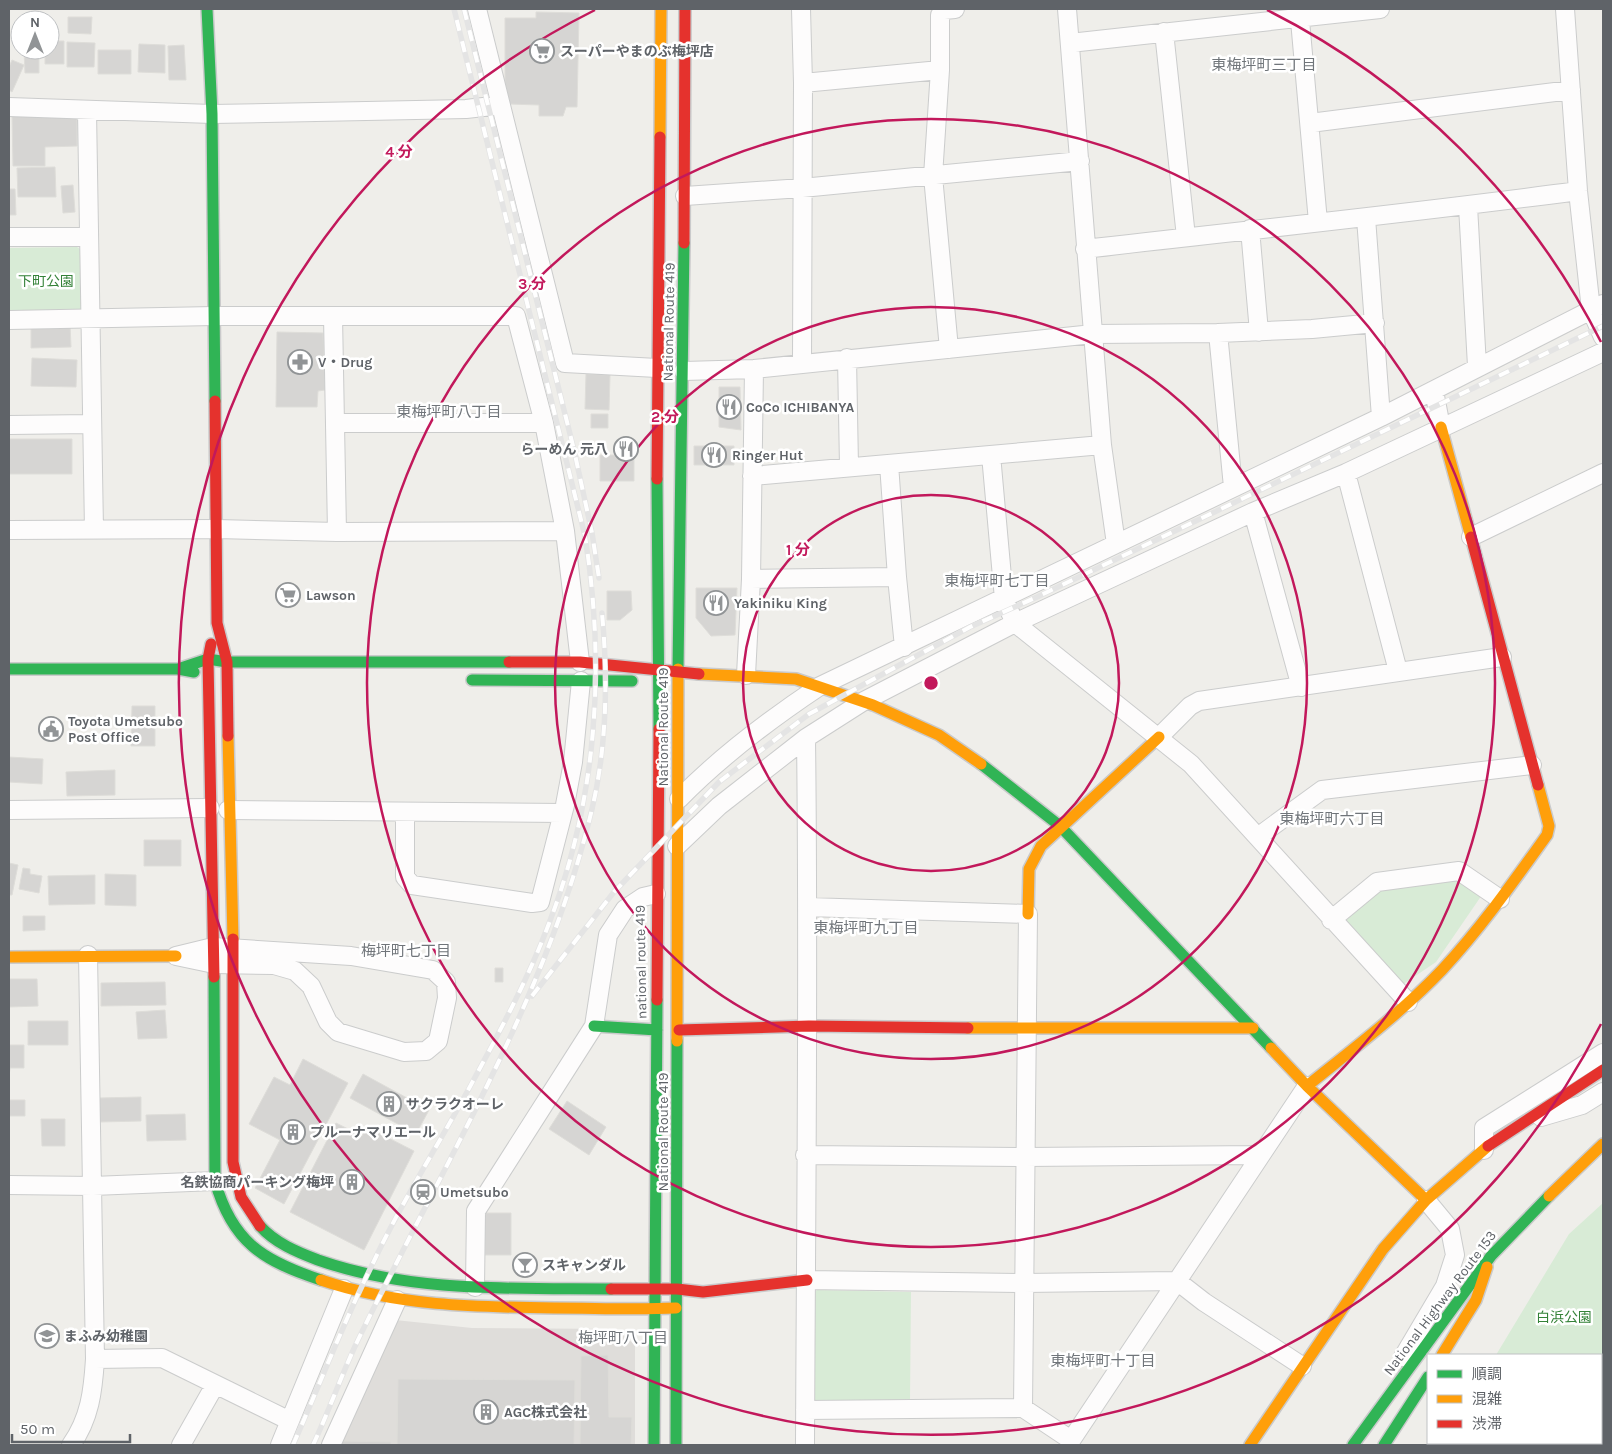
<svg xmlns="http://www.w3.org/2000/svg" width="1612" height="1454" font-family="Karla,'Noto Sans JP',sans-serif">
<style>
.industrial{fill:#dfddda}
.green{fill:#d8ebd6}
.building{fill:#d6d5d3;stroke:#deddd9}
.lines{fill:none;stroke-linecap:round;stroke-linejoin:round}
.street-casing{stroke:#cbcccc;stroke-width:20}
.fast-casing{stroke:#cacacb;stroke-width:14}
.slow-casing{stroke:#cacacb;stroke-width:14}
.jam-casing{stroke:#cacacb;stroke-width:14}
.street{stroke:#fdfcfc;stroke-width:18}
.fast{stroke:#30b455;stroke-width:11}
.slow{stroke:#ff9f0a;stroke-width:11}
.jam{stroke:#e5322d;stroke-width:11}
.rail-casing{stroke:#e4e4e4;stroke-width:5.5}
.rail{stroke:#fff;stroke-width:4;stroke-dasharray:11;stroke-linecap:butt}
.ring{fill:none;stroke:#c2185b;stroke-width:2.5}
.labels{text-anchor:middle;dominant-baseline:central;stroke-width:5;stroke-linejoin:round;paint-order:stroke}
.poi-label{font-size:14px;font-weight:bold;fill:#5f6368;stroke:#fff;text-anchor:start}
.park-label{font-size:14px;fill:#348238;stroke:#fff}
.street-label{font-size:14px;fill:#5f6368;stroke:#fff}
.neighbourhood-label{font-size:15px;fill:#70757a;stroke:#fff}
.centre{fill:#c2185b;stroke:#fff;stroke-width:2.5}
.ring-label{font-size:15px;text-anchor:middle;font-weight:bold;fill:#c2185b;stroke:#fff;stroke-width:5;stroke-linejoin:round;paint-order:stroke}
</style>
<rect width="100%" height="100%" fill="#efeeea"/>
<!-- industrial -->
<path class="industrial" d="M 395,1320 L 472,1328 L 616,1329 L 635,1345 L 635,1445 L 338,1445 Z"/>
<!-- green -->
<path class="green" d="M 77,247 L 84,252 L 83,310 L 9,315 L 9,248 Z
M 1457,876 L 1486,889 L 1436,962 L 1402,985 L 1343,919 L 1376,891 Z
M 1603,1203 L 1603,1445 L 1443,1445 L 1444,1443 L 1601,1443 L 1601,1355 L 1496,1355 L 1569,1234 Z
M 817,1290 L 911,1292 L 910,1401 L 817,1402 L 811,1395 L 812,1294 Z"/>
<!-- building -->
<path class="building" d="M 536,12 L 579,13 L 577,107 L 566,107 L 563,116 L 539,116 L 539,105 L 510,104 L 505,83 L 505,18 L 536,18 Z
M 68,17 L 92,17 L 91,34 L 68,33 Z
M 50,41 L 64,41 L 64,64 L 45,64 L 45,50 L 50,50 Z
M 67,42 L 95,43 L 94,67 L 67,67 Z
M 139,44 L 165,45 L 165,73 L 138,72 Z
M 184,45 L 186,80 L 169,80 L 168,46 Z
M 24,50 L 39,50 L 39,73 L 25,73 Z
M 98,50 L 131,50 L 131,74 L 98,74 Z
M 12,60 L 24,65 L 12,92 L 9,90 L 9,67 Z
M 77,112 L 77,146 L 45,147 L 45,166 L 13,166 L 12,114 Z
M 55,167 L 56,197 L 18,197 L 17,168 Z
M 73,185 L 75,212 L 63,213 L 61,186 Z
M 9,189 L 15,189 L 16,215 L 9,215 Z
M 70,324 L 71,347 L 31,348 L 31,325 Z
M 277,332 L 323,333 L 325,390 L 318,391 L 317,407 L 276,407 Z
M 32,358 L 77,360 L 76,387 L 31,386 Z
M 586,374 L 610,375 L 609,410 L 585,409 Z
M 719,387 L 740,387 L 741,430 L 719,427 Z
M 591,414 L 608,414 L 608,428 L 591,428 Z
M 9,439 L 72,439 L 72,474 L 9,474 Z
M 694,446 L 734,446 L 734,465 L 694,465 Z
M 600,455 L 634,455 L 634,481 L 600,481 Z
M 696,588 L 737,588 L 735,635 L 711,636 L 696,618 Z
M 607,591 L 631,591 L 632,610 L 620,620 L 607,620 Z
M 132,706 L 155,706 L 155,746 L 131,746 Z
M 9,757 L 43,759 L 42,784 L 9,782 Z
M 115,770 L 115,795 L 67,796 L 66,772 Z
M 144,840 L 181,840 L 181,866 L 144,866 Z
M 9,863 L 18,865 L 12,895 L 9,895 Z
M 23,868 L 30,869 L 30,874 L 42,876 L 39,893 L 19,889 Z
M 105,874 L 136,875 L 136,906 L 105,905 Z
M 95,875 L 95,904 L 49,905 L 48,876 Z
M 23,916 L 45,916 L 45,930 L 23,931 Z
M 495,968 L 503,968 L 503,982 L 495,982 Z
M 9,979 L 37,979 L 38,1006 L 9,1007 Z
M 165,982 L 166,1005 L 101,1006 L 101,983 Z
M 165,1010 L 167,1038 L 138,1039 L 136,1012 Z
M 28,1021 L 68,1021 L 68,1045 L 28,1045 Z
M 9,1045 L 24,1045 L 24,1068 L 10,1068 L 9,1077 Z
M 303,1059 L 348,1083 L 284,1204 L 255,1188 L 280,1140 L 249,1124 L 274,1077 L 290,1085 Z
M 363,1074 L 429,1110 L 416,1134 L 350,1098 Z
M 141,1097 L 141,1121 L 99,1122 L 99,1098 Z
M 9,1100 L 25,1100 L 25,1116 L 9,1116 Z
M 567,1101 L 606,1127 L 589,1155 L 549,1129 Z
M 185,1114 L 186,1140 L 147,1141 L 146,1115 Z
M 41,1119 L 65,1119 L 65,1146 L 42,1146 Z
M 336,1123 L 362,1136 L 367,1127 L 414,1151 L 364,1250 L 290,1212 Z
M 485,1213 L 511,1213 L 511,1255 L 485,1255 Z
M 608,1355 L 609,1417 L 632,1417 L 631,1445 L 580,1445 L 581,1356 Z
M 398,1379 L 575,1380 L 574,1445 L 397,1445 Z
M 342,1441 L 391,1442 L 391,1445 L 342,1445 Z"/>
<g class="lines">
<defs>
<path id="street" d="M 477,9 L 565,363 L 657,368
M 801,9 L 803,83
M 1067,9 L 1102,445 L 1116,544
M 1299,9 L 1318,222
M 1565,9 L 1578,191 L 1591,310 L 1603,337
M 1164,32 L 1186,237
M 1070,43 L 1380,9
M 9,107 L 212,114 L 466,109 L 501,105
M 87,111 L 94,530
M 1310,123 L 1571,90
M 685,196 L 802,188 L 1080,161
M 1468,206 L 1477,366
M 1366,218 L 1381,417
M 1250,229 L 1259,332
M 9,237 L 89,237
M 1085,249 C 1249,230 1414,213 1578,191
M 333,316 L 337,532
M 9,320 L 214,316 L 516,316 L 544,423 L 565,531 L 580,662
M 1218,333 L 1233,487
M 949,349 L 933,176 L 940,70 L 940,15 L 944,10 L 955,9
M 847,358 L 849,466
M 802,363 L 803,83 L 940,70
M 754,369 L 751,579 L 897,577
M 684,371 L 754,369 L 1093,334 L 1218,333 L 1312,329 L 1375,323
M 1434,391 L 1441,427
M 336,423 L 544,423
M 9,425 L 91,424
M 991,455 L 1004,599 L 1015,623 L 1191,764 L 1408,1002
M 889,464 L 897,577 L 904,647
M 1346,473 L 1398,671
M 752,476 L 1102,445
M 1253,512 L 1301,687
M 9,530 L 217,529 L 337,532 L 565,531
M 1471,537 L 1603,473
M 746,675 L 751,579
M 1159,737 L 1190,706 L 1199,701 L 1502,657
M 679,799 C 721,756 769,720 820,686 L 1381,417 L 1603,304
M 9,810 L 210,808
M 228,810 L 563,813
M 405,812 L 405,877 L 412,885 L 532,903 L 540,902 L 565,805 L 573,762 L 581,681
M 1259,836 L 1322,790 L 1532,765
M 677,846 L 719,806 L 806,738 L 864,701 L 1015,623 L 1253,512 L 1346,473 L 1603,352
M 1331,920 L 1377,882 L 1459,871 L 1500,899
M 213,947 L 351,956 L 433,970 L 446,982 L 447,998 L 438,1041 L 426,1051 L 404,1052 L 338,1032 L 328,1022 L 311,986 L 295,971 L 274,965 L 214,964 L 176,956 Z
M 1541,1117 L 1582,1105 L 1603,1092
M 1484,1150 L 1484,1128 L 1603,1053
M 805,1155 L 1026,1157 L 1260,1155
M 9,1185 L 93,1186 L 215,1181
M 807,1280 L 1025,1283 L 1177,1281 L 1204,1302 L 1302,1366
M 475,1287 L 476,1211 L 594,1026 L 608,935 L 625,909 L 643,897 L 656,894
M 1403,1357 L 1445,1286 L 1455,1255 L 1450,1229 L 1426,1200
M 95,1359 L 162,1358 L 290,1421
M 1023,1408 L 1071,1440
M 805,1410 L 1023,1408 L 1028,914 L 808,907
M 71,1445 C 90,1418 93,1391 95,1359 L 88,955
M 181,1445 L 215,1385
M 280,1445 L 344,1289
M 331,1445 L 397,1300
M 805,1445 C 806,1209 809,974 806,738
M 1068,1445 L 1307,1086"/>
<path id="fast" d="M 207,9 L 212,114 L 215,401
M 657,479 L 659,729
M 9,669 L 178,669 L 194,672
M 178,669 L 208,659 L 227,662 L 509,662
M 678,669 L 684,243
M 472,680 L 632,681
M 981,764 L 1060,826 L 1271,1048
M 214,977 L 215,1181 C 232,1242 263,1261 321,1280
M 594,1026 L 657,1030
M 260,1226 C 275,1243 297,1252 318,1260 C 412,1293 513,1288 611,1289
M 654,1445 L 657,1000
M 676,1445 L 677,1041
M 1353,1445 L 1491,1256 L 1549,1196
M 1384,1445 L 1428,1377"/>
<path id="slow" d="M 660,137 L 661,9
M 1441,427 L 1471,537
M 699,674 L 796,679 L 873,705 L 939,735 L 981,764
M 228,736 L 233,939
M 1028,914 L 1029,869 L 1041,846 L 1159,737
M 9,957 L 176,956
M 968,1028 L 1253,1028
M 677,1041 L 678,669
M 1271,1048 L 1307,1086 L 1426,1200
M 1307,1086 C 1353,1049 1401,1013 1442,970 C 1481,928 1514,881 1547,835 L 1549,826 L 1538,785
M 1549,1196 L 1603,1144
M 321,1280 C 397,1306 474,1307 554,1308 C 595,1308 635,1310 676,1308
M 1442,1355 L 1476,1300 L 1487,1267
M 1250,1445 L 1383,1249 L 1426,1200 L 1488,1146"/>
<path id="jam" d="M 684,243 L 685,9
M 215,401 L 217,623 L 227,662 L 228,736
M 657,479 L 660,137
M 1471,537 L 1538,785
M 211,644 L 208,659 L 214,977
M 509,662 L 580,662 L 699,674
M 233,939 L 233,1162 L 241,1197 L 260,1226
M 657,1000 L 659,729
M 679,1030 L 809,1026 L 968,1028
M 1488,1146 L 1603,1070
M 611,1289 L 677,1289 L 703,1292 L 807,1280"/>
</defs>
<!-- street casing -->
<use href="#street" class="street-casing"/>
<!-- fast casing -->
<use href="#fast" class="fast-casing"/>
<!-- slow casing -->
<use href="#slow" class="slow-casing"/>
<!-- jam casing -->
<use href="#jam" class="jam-casing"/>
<!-- street -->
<use href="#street" class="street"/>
<!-- fast -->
<use href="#fast" class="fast"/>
<!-- slow -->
<use href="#slow" class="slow"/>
<!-- jam -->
<use href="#jam" class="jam"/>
<defs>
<path id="rail" d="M 464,9 L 574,450 L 592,533 L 599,578
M 532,996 L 614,892 L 719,782 L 809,714 L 970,627 L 1037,597 L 1603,326
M 293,1445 C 320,1384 344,1321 374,1261 C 403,1199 441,1141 473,1081 C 500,1031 528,979 548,926 C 597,801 606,667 585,536 L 454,9
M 313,1445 C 329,1411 341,1376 357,1342 C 441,1168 547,999 592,809 C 607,746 608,677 602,613"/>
</defs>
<!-- rail casing -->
<use href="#rail" class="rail-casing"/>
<!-- rail -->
<use href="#rail" class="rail"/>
</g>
<!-- distance rings -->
<g class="ring">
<circle cx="931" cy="683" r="188"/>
<circle cx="931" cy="683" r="376"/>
<circle cx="931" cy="683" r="564"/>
<path d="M1601 1024A752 752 0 1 1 595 10M1267 10A752 752 0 0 1 1601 342"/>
</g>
<!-- icons -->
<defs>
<symbol id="supermarket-ring" viewBox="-11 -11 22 22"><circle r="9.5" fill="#fff" stroke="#919496" stroke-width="1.5"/><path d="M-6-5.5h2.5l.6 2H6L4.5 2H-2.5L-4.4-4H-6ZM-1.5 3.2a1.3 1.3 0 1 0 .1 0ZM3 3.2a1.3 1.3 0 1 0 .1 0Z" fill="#919496"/></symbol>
<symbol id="pharmacy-ring" viewBox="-11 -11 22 22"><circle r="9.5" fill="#fff" stroke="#919496" stroke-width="1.5"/><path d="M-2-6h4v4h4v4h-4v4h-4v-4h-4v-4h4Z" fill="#919496"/></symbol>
<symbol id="restaurant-ring" viewBox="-11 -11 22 22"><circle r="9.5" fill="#fff" stroke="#919496" stroke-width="1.5"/><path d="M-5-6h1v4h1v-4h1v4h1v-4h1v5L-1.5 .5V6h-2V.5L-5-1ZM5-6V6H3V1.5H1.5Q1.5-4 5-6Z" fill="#919496"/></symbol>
<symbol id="civic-ring" viewBox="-11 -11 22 22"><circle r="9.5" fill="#fff" stroke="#919496" stroke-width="1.5"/><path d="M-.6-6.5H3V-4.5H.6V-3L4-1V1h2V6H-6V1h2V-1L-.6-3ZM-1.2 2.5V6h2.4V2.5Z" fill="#919496"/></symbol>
<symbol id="building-ring" viewBox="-11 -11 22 22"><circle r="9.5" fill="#fff" stroke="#919496" stroke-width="1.5"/><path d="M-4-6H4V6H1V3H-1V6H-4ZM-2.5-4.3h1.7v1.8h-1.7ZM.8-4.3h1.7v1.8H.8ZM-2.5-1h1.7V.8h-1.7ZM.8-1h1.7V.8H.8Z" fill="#919496"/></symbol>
<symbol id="station-ring" viewBox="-11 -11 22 22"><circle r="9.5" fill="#fff" stroke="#919496" stroke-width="1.5"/><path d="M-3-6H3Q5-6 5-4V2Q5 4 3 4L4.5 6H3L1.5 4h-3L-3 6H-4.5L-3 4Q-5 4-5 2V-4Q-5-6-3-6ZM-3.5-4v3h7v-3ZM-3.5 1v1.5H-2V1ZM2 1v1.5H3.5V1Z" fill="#919496"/></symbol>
<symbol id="bar-ring" viewBox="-11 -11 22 22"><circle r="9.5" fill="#fff" stroke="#919496" stroke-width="1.5"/><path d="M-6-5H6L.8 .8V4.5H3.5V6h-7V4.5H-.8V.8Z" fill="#919496"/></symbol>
<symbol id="school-ring" viewBox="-11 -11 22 22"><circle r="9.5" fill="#fff" stroke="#919496" stroke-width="1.5"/><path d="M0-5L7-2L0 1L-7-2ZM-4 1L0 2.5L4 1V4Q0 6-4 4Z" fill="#919496"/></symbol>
</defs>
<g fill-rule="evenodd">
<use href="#supermarket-ring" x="528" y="37" width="28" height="28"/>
<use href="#pharmacy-ring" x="286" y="348" width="28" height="28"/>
<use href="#restaurant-ring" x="715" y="393" width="28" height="28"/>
<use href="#restaurant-ring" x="612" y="435" width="28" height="28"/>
<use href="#restaurant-ring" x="700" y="441" width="28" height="28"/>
<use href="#supermarket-ring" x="274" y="581" width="28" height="28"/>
<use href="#restaurant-ring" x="702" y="589" width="28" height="28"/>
<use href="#civic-ring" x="37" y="715" width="28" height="28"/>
<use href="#building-ring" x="375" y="1090" width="28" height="28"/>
<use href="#building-ring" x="279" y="1118" width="28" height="28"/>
<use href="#building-ring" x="338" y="1168" width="28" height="28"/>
<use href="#station-ring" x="409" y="1178" width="28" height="28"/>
<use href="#bar-ring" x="511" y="1251" width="28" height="28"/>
<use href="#school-ring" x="33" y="1322" width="28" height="28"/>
<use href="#building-ring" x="472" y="1398" width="28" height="28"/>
</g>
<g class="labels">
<!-- poi labels -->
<g class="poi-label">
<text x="560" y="51">スーパーやまのぶ梅坪店</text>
<text x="318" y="362">V・Drug</text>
<text x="746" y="407">CoCo ICHIBANYA</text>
<text x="608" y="449" text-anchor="end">らーめん 元八</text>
<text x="732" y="455">Ringer Hut</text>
<text x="306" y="595">Lawson</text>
<text x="734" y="603">Yakiniku King</text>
<text x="68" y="721">Toyota Umetsubo<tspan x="68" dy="16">Post Office</tspan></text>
<text x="406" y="1104">サクラクオーレ</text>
<text x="310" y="1132">プルーナマリエール</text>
<text x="334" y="1182" text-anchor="end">名鉄協商パーキング梅坪</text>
<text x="440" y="1192">Umetsubo</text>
<text x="542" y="1265">スキャンダル</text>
<text x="64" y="1336">まふみ幼稚園</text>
<text x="504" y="1412">AGC株式会社</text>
</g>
<!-- park labels -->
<g class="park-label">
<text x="46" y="281">下町公園</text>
<text x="1564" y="1317">白浜公園</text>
</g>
<!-- street labels -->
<g class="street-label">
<text transform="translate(669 322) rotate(-89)">National Route 419</text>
<text transform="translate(663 727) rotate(-90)">National Route 419</text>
<text transform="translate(641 962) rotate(-91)">national route 419</text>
<text transform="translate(663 1132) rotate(-90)">National Route 419</text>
<text transform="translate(1440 1303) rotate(-53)">National Highway Route 153</text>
</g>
<!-- neighbourhood labels -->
<g class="neighbourhood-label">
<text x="1264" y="65">東梅坪町三丁目</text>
<text x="449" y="412">東梅坪町八丁目</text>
<text x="997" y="581">東梅坪町七丁目</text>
<text x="1332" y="819">東梅坪町六丁目</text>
<text x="866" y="928">東梅坪町九丁目</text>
<text x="406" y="951">梅坪町七丁目</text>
<text x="623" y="1338">梅坪町八丁目</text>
<text x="1103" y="1361">東梅坪町十丁目</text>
</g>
</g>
<circle cx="931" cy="683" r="8" class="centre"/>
<g class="ring-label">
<text x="399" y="157">4 分</text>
<text x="532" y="289">3 分</text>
<text x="665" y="422">2 分</text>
<text x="798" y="555">1 分</text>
</g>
<!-- border -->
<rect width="1612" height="1454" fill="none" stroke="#5f6368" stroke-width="20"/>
<!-- legend -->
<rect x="1427" y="1354" width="175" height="90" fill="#ffffff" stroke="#bfc1c3"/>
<rect x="1437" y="1370" width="25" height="8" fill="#30b455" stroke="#bfc1c3"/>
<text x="1472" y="1379" font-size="15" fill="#5f6368">順調</text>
<rect x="1437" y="1395" width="25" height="8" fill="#ff9f0a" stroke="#bfc1c3"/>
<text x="1472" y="1404" font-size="15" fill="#5f6368">混雑</text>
<rect x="1437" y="1420" width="25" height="8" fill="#e5322d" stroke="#bfc1c3"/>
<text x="1472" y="1429" font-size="15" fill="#5f6368">渋滞</text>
<!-- north arrow -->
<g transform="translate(35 35)"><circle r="24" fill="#ffffff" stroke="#bfc1c3"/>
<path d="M0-4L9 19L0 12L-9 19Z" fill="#919496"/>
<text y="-8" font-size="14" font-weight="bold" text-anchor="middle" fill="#5f6368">N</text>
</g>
<!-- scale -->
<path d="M12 1434v8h118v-8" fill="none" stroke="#5f6368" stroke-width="2.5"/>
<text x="20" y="1434" font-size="15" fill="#5f6368" stroke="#ffffff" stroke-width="4" paint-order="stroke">50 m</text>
</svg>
